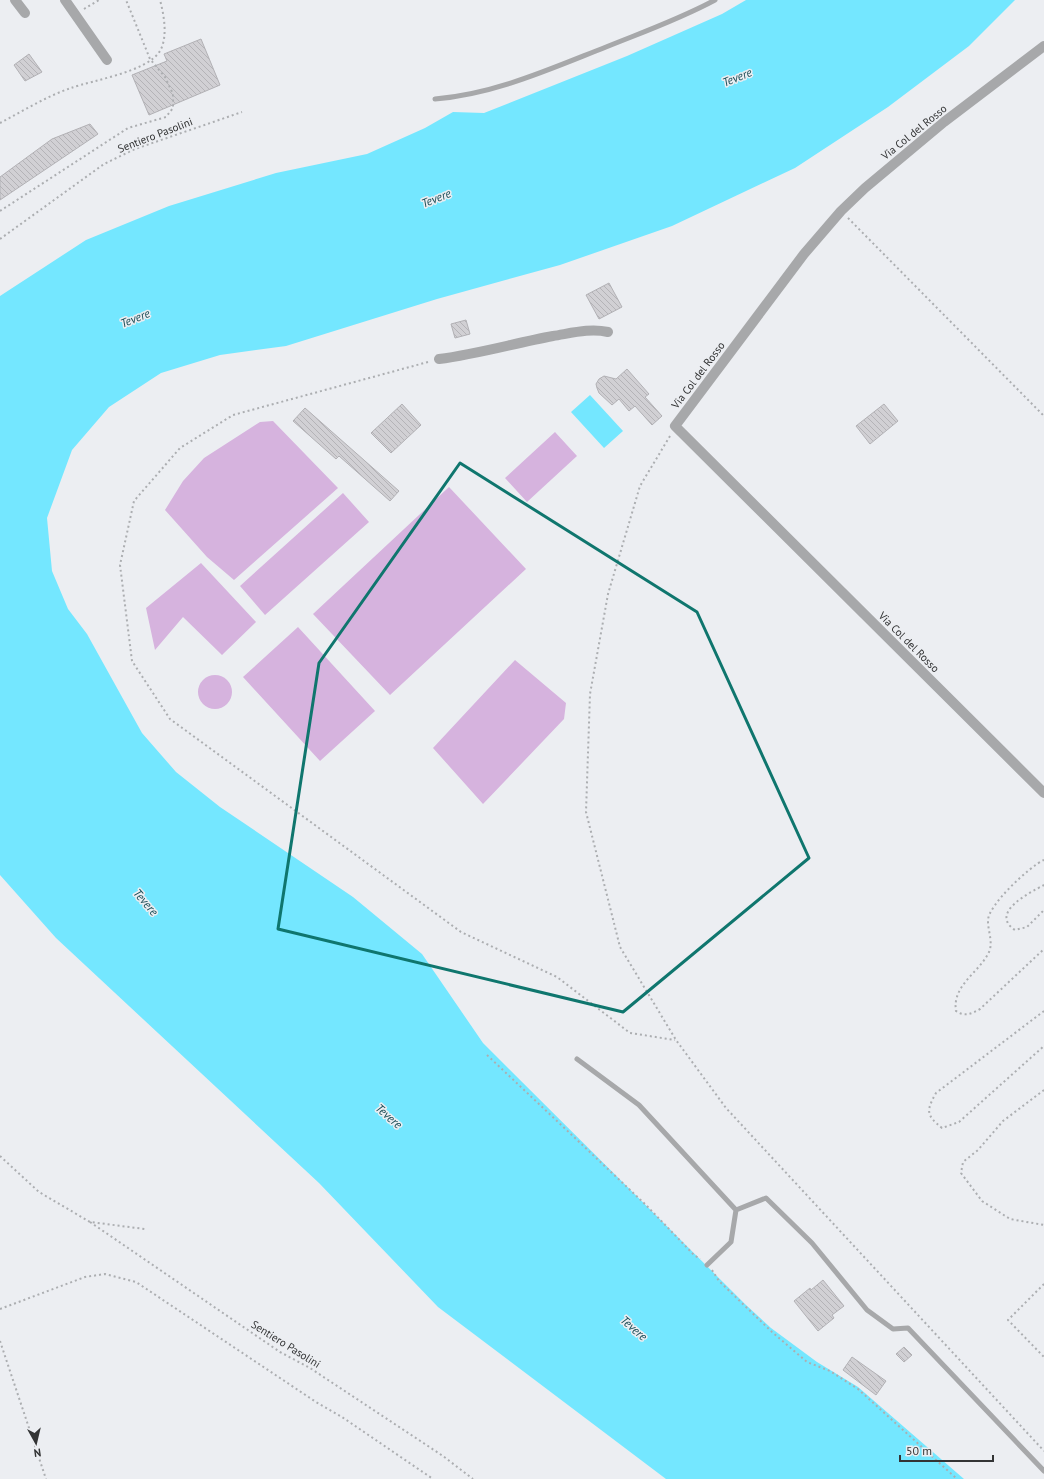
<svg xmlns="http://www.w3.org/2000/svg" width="1044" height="1479" font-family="'PT Sans',sans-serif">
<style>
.park{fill:#d6b3de}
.water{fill:#74e7ff}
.building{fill:url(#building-back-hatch);stroke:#b2b1b5}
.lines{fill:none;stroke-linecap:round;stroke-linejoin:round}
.path{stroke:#acaeb1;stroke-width:2;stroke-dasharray:2 3;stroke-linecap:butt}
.lane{stroke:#a7a8aa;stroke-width:5}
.street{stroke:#a7a8aa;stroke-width:10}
.marked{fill:none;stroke:#0f766e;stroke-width:3;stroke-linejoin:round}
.labels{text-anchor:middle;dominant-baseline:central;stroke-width:3;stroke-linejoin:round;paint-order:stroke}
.street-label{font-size:11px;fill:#333435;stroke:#eceef2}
.water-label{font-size:12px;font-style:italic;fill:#1a4d57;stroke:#eceef2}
</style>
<defs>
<pattern id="building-back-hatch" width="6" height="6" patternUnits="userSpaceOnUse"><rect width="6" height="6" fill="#d1d0d4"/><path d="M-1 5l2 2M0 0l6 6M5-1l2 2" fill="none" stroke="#b4b3b7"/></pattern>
</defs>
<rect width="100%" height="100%" fill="#eceef2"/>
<!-- park -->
<path class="park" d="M 273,421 L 338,488 L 234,580 L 207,557 L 165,510 L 183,481 L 204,458 L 260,422 Z
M 555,432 L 577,456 L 527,502 L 505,478 Z
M 449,487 L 526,569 L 390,695 L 313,614 Z
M 343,493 L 369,522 L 265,615 L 240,586 Z
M 201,563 L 256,622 L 222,655 L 183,617 L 155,650 L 146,608 Z
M 298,627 L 375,711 L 320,761 L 243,677 Z
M 515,660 L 566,703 L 564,719 L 483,804 L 433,748 Z
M198 692a17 17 0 1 1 34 0a17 17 0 1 1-34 0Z"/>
<!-- water -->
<path class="water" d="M 746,0 L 1015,0 L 969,46 L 888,107 L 795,168 L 672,226 L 560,265 L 437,299 L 286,346 L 220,355 L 161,373 L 109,407 L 72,450 L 47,518 L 52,571 L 68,609 L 87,634 L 142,733 L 176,772 L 220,807 L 353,897 L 422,954 L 483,1043 L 746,1305 L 771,1328 L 817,1362 L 858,1387 L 964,1479 L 666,1479 L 438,1307 L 319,1183 L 56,938 L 0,875 L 0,296 L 86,240 L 169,206 L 276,173 L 367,154 L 425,128 L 453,112 L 484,113 L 627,56 L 722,14 Z
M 590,395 L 623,431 L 604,448 L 571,412 Z"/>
<!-- building -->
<path class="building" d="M 201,39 L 220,85 L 149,115 L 132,75 L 167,61 L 164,54 Z
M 29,54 L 42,72 L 25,81 L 14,65 Z
M 90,124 L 98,134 L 0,200 L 0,177 L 52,139 Z
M 609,283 L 622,307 L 599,319 L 586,295 Z
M 466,320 L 470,334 L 455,338 L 451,324 Z
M 627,369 L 649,394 L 645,397 L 662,416 L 652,425 L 635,406 L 629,411 L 619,399 L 612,405 L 599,393 L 597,388 L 596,384 L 599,379 L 604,376 L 616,379 Z
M 402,404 L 421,425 L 391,453 L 371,433 Z
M 884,404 L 898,421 L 870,444 L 856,426 Z
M 305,408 L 399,491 L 390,501 L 339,456 L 336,459 L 293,421 Z
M 823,1280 L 844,1306 L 832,1315 L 834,1318 L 818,1331 L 794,1301 L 810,1288 L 811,1290 Z
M 904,1347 L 912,1355 L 904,1362 L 896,1354 Z
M 852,1357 L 886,1381 L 876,1395 L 843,1370 Z"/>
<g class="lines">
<!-- path -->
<path class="path" d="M 84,9 L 99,0
M 0,123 C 23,111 47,96 71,88 C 93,80 147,72 160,51 C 168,37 164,15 160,0
M 0,211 L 128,128 L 166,117 L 173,108 L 173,94 L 165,77 L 150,59 L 126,0
M 848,218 L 1044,416
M 0,239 L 104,164 L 135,149 L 242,112
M 428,362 L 233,415 L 180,448 L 134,501 L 120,565 L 132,661 L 170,719 L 461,932 L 557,977 L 630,1033 L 675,1040
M 670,436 L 640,486 L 608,594 L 590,694 L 586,812 L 620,947 L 676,1040 L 726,1108 L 1044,1451
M 1044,860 C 1030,866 987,906 988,921 C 988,932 994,944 988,954 C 978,973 952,986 956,1011 C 965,1017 971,1014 980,1009 L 1044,949
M 1044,885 C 1029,893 989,913 1015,930 L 1027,927 L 1044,910
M 1044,1011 L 936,1093 C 926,1111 926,1115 942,1128 L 959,1122 L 1044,1046
M 487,1055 L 646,1205 L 694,1255 L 700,1259
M 1044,1090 L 1003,1121 L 978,1150 L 963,1162 L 961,1173 L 982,1201 L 1010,1219 L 1044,1225
M 0,1156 L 39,1192 L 90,1222 L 145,1229
M 90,1222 L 280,1352 L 310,1368 L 443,1456 L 473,1479
M 712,1270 L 719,1281 L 772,1332 L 807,1362 L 830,1371 L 858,1389 L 957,1479
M 1044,1284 L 1008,1320 L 1044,1357
M 0,1309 L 85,1277 L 105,1274 L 136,1282 L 316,1402 L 342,1417 L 433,1479
M 0,1341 L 46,1479"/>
<!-- lane -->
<path class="lane" d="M 435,99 C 495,94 550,69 606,47 C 643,32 680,19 715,0
M 577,1059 L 639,1105 L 736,1210 L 766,1198 L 812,1243 L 867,1310 L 893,1329 L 908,1328 L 1044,1471
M 707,1265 L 731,1242 L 736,1210"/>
<!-- street -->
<path class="street" d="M 15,0 L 25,13
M 65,0 L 107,60
M 1044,46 L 944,122 L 865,188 L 841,211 L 804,254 L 675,426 L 1044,793
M 439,359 C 478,354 515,343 553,336 C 572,333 590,328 608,332"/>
</g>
<!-- marked area -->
<path class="marked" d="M 460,463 L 697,612 L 809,858 L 623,1012 L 278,929 L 319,663 Z"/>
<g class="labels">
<!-- street labels -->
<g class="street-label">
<text transform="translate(914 132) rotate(-39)">Via Col del Rosso</text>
<text transform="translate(155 135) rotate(-21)">Sentiero Pasolini</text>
<text transform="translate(698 375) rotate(-53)">Via Col del Rosso</text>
<text transform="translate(909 642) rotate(45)">Via Col del Rosso</text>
<text transform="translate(286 1344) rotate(32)">Sentiero Pasolini</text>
</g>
<!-- water labels -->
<g class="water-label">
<text transform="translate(737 77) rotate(-22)">Tevere</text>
<text transform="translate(436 198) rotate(-22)">Tevere</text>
<text transform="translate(135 318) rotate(-22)">Tevere</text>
<text transform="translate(146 902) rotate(49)">Tevere</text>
<text transform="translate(389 1116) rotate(41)">Tevere</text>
<text transform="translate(634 1328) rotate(41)">Tevere</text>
</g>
</g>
<!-- north arrow -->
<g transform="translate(36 1443) rotate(172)" stroke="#eceef2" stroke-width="3" paint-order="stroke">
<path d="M0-3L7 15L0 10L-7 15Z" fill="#333435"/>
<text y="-6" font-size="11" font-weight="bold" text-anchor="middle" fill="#333435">N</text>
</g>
<!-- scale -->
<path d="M900 1455v6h93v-6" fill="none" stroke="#333435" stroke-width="2"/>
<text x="906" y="1455" font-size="12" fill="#333435" stroke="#eceef2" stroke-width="3" paint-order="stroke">50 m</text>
</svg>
